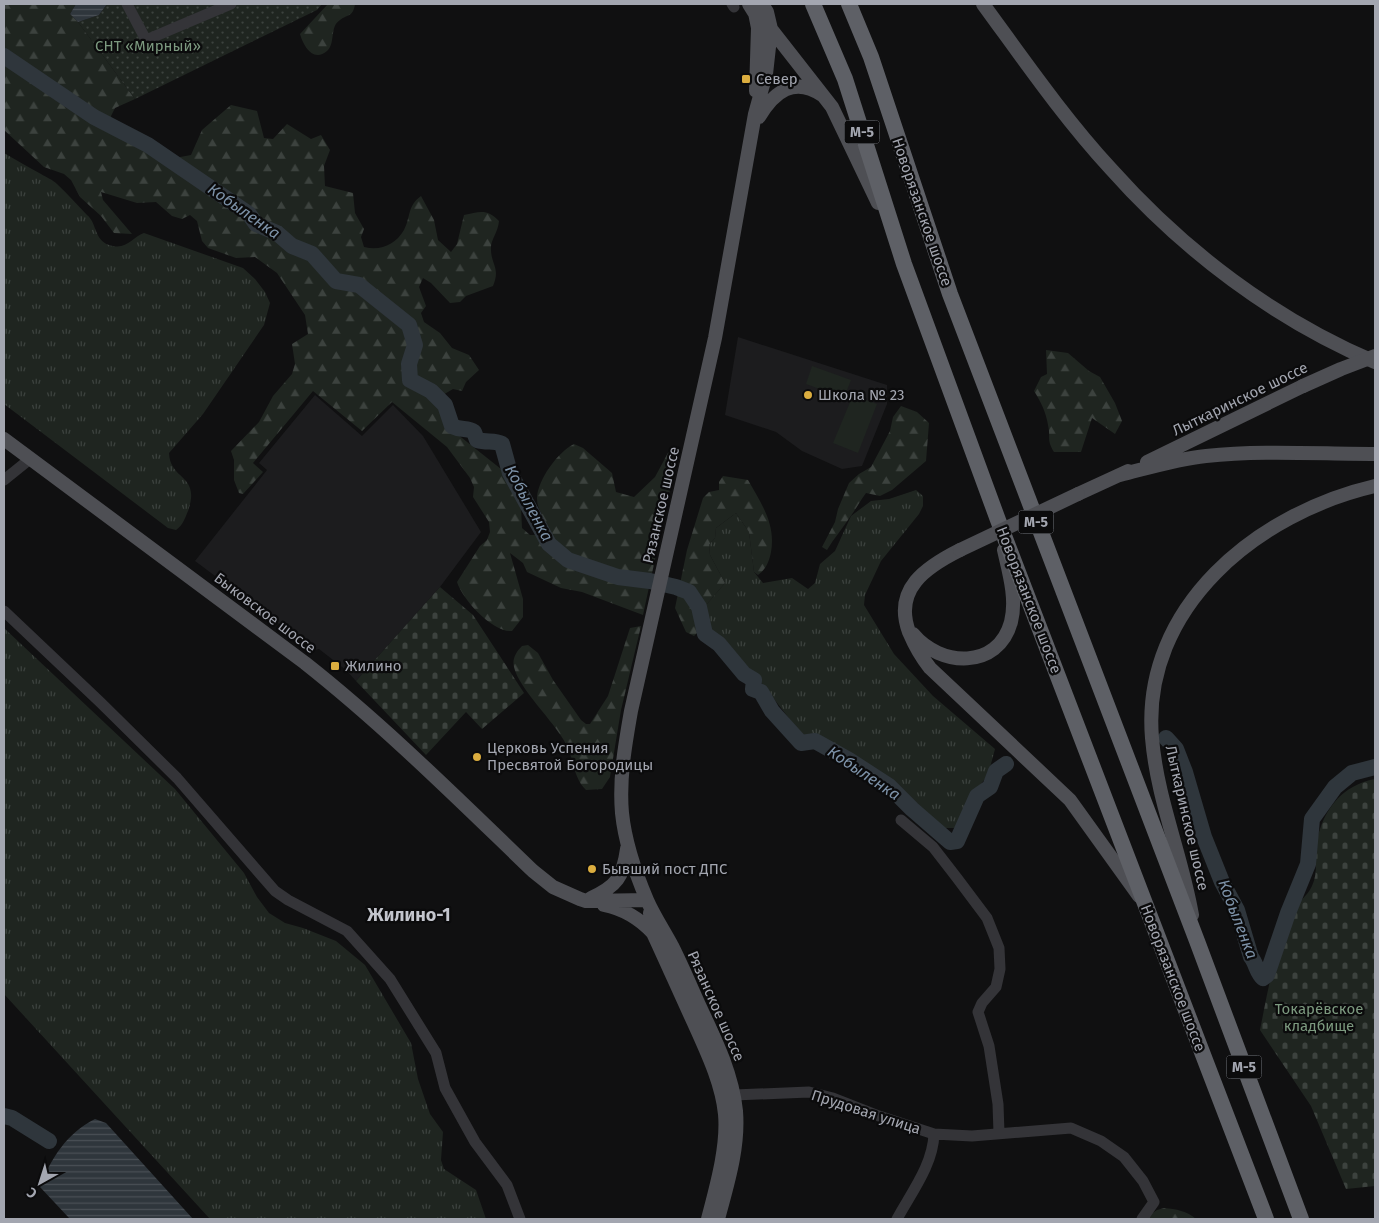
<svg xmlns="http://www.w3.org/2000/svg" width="1379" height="1223" font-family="'Fira Sans',sans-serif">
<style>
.built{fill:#1c1c1e}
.grass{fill:url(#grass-tufts)}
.forest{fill:url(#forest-firs)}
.cemetery{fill:url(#cemetery-stones)}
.park{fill:url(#park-dots)}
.pitch{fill:#1f2520}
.water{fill:url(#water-rules)}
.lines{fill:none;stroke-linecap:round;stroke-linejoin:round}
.river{stroke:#2f363c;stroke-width:16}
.minor{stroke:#343438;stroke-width:11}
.major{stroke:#4e4f54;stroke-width:14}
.highway{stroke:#5e6066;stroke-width:16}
.major-bridge{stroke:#4e4f54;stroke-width:14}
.poi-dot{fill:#dbad3f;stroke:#0b0b0c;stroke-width:2}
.labels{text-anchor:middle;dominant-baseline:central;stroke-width:4.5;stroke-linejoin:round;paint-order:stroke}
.shield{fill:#0b0b0c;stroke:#75787f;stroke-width:1}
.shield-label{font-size:14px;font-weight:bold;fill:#a3a6b0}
.park-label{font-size:15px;fill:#7c997f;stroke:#0b0b0c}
.poi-label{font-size:15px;fill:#a3a6b0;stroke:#0b0b0c;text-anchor:start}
.street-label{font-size:15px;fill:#a3a6b0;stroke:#0b0b0c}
.water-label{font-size:16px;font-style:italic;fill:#7d92a8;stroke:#0b0b0c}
.quarter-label{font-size:18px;font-weight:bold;fill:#c3c5cd;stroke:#0b0b0c}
</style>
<defs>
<pattern id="grass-tufts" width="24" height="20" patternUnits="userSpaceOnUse" patternTransform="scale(1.25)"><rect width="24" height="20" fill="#1f2520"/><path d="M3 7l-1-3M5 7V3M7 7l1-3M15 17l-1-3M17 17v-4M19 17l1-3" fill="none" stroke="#3c423e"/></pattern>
<pattern id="forest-firs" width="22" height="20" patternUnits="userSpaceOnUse" patternTransform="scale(1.25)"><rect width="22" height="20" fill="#1f2520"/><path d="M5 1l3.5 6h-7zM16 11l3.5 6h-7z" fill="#3c423e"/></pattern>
<pattern id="cemetery-stones" width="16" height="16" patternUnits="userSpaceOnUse" patternTransform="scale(1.25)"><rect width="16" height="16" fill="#1f2520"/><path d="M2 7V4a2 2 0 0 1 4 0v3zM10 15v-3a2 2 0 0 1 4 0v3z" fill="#3c423e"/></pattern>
<pattern id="park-dots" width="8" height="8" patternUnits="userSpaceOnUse" patternTransform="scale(1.25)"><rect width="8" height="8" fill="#1f2520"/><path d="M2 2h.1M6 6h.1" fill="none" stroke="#3c423e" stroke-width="1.8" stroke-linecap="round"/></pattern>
<pattern id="water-rules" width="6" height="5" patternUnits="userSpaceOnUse" patternTransform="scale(1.25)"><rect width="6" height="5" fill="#2f363c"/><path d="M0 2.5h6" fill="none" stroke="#4a5056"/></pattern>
</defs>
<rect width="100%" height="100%" fill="#101011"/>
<!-- built -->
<path class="built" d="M 738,337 L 887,385 L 887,404 L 862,466 L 842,469 L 802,451 L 776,432 L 725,415 Z
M 315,395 L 362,436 L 393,405 L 423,436 L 481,532 L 440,587 L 356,681 L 346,670 L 319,649 L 314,650 L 195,561 L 267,470 L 259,463 Z"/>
<!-- grass -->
<path class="grass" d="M 4,153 C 16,160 28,167 41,174 C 46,177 53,180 57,184 C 68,194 77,205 87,215 C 97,223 94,240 109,245 C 127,251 132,237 144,233 L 243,268 L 255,279 L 265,292 L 270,303 L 264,325 L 203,414 L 169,453 C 170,481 201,474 188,511 C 185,518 183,525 176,530 L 168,528 L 4,404 Z
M 916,490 L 923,496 L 923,506 L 919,514 L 881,561 L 865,595 L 864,605 L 894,654 L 933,696 L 995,749 L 988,775 L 974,793 L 961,822 L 954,828 L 945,828 L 936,824 L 892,780 L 816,737 L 802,735 L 753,672 L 721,642 L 707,623 L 707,604 L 725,583 L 710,555 L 709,545 L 715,538 L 716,528 L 736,513 L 749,532 L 754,572 L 763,583 L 792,578 L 808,589 L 815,583 L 820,564 L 835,551 L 851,516 L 871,501 L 889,499 Z
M 4,628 L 175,789 L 244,873 L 257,897 L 269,913 L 285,923 L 303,928 L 336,941 L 365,965 L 411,1043 L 418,1079 L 430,1114 L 443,1132 L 441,1160 L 444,1169 L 476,1190 L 486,1219 L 210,1219 L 4,994 Z"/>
<!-- forest -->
<path class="forest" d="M 4,4 L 76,4 L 70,14 L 78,22 L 135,99 L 115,108 L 111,116 L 115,133 L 164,160 L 191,155 L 202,130 L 231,105 L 257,111 L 264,138 L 273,139 L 287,124 L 311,139 L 321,135 L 330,150 L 324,166 L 325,186 L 353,193 L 355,213 L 364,229 L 361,237 L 364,247 C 381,251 395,245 404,230 C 411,217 407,206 421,196 L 434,220 L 438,240 L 451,252 L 457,244 L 464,215 C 479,212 487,208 499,221 C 498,232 491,240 491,247 C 490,264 501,267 493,286 L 466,296 L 460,302 L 450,303 L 431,283 L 423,278 L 419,287 L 426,306 L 421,313 L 424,322 L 440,333 L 452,348 L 469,355 L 479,370 L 466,382 L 462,391 L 453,389 L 436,399 L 447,426 L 506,473 L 521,508 L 522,528 L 530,535 L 539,535 C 550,515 537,515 537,498 C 538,479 558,452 574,444 L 583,448 L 612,473 L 616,492 L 634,497 L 655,477 L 669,451 L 678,453 L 643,615 L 582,592 L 561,588 L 527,572 L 523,563 L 510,553 L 523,599 L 523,617 L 512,631 C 493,633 462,599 457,582 L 480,546 L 487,540 L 490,532 L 489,522 L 473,497 L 474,487 L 470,478 L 447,447 L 392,402 L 362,431 L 313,391 L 253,463 L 263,472 L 243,494 L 239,493 L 234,480 L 234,460 L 231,451 L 259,422 L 273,396 L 292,374 L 295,364 L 292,344 L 308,334 L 305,315 L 277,273 L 255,257 L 236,258 L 208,248 L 202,241 L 197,221 L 190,215 L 182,219 L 172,216 L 156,202 L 137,203 L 101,192 L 103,200 L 132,234 L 114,233 L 101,216 L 80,197 L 71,180 L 64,174 L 44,167 L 4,130 Z
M 328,4 L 355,4 C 353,17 348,14 340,20 C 329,27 336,43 327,51 C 313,63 303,45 300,34 Z
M 1046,350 L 1068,353 L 1089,371 L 1100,377 L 1115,403 L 1122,421 L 1115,434 L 1092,418 L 1081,452 L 1054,452 C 1046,439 1051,438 1048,425 C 1046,412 1041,402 1034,391 L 1041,377 L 1047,374 Z
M 901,406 L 917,412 L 929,423 L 926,461 L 892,490 L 880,496 L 866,493 C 860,501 856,509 850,517 C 843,528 834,538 827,550 L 822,547 L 835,522 L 838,509 L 849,483 L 859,474 L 871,467 L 890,431 L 893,417 Z
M 723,476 L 748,480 C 761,503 776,524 771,552 C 769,562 766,569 758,575 L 754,572 L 749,532 L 736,513 L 716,528 L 715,538 L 709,545 L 710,555 L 725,583 L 707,604 L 707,623 L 694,636 L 686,632 L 675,608 L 687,550 L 703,498 L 709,492 L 719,490 L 719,482 Z
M 641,626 L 621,710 L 610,777 L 602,789 L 586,790 C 573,778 574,758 566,744 C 554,721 519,689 514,667 C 512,659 516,652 522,646 L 528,645 L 538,653 L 553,680 L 581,720 L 586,724 L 590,724 L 608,696 L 630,628 Z
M 1164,1208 C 1176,1209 1187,1211 1196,1219 L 1144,1219 L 1157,1210 Z"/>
<!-- cemetery -->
<path class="cemetery" d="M 440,587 L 473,615 L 524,693 L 482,729 L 466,712 L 426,755 L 356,681 Z
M 1375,779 L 1375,1186 L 1346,1189 L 1311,1106 L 1260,1030 C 1268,990 1274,952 1292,913 C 1296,903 1308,896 1312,886 C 1319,871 1314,856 1317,841 C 1323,809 1343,785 1375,779 Z"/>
<!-- park -->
<path class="park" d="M 107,4 L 322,4 L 317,10 L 135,99 L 78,22 L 99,15 Z"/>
<!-- pitch -->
<path class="pitch" d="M 812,366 L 851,380 L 844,398 L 806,384 Z
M 853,395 L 877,404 L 858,453 L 833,443 Z"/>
<!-- water -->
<path class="water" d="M 76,4 L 107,4 L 99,15 L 78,22 L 70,14 Z
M 95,1119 L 106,1123 L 193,1219 L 70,1219 L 40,1187 C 51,1158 67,1133 95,1119 Z"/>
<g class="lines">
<!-- river -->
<path class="river" d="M 4,56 L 94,117 L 148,145 L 249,214 L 256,224 L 277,233 L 292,246 L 312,254 L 336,281 L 359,285 L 409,325 L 415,345 L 409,364 L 410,380 L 431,391 L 445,405 L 452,426 C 462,431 467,427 474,432 L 477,440 C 487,443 494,440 502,444 L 510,473 L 549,544 L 568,560 L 618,577 L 650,581 L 676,587 L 689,592 L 699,607 L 705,634 L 719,644 L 744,674 L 754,680 L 753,689 L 761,692 L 772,711 L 801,743 L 815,741 L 849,760 L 889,786 L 912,809 L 950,842 L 957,841 L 977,796 L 990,787 L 996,771 L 1006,764
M 1166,738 L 1176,749 L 1185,772 L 1204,837 L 1222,882 L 1237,910 L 1251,957 C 1256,963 1257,973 1263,978 L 1267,975 L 1269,969 L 1288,913 L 1308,864 L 1312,819 L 1335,787 L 1352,773 L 1375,767
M 4,1116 L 12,1118 L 49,1141"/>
<!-- minor -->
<path class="minor" d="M 127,4 L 146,40 L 231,4
M 732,4 L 734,7
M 4,480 L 30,459
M 4,611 L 100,702 L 177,778 L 275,891 L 288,900 L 347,931 L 390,979 L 436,1053 L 445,1088 L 475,1142 L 507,1185 L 520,1219
M 901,820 L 933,847 L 957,878 L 987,918 L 999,948 L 1000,969 L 996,987 L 982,1003 L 978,1012 L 989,1046 L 998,1104 L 999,1133
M 734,1095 L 809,1092 L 833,1098 L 879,1116 L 934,1134 L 972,1136 L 1071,1128 L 1101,1141 L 1124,1157 L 1143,1181 L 1154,1202 L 1142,1219
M 897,1219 C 911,1193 933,1165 934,1134"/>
<!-- major -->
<path class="major" d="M 749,4 L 754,12 L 771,29 L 832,107 L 878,203
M 983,4 C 1024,60 1064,118 1111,169 C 1184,251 1274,319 1375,362
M 755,13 L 758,28 L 756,91
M 759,117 C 774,92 794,76 822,95
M 4,439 L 305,663 C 386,727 459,800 533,871 L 553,887 L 580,899 L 586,901 L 647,900
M 1147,462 L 1303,386
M 1120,475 C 1148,468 1177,459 1206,456 C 1262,450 1319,454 1375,454
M 1078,494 L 1128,471
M 960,550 C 926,567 893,589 909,632 C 915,646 921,657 930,668 L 1070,800 L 1139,896
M 913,634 C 940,667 998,670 1011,622 C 1017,599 1009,572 1004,550
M 591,898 C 617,886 623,877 627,849
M 604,905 C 624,909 639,918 653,933
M 650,913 L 653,933 C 667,963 680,993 694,1023 C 707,1052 722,1083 725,1114 C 728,1147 716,1188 708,1219
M 1192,915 C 1182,856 1157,799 1152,738 C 1141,607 1258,513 1375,486
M 718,1219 C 727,1185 739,1148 736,1111 C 732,1073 715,1039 699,1005 C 690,985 682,966 672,946 C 664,931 654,916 647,900 C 635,872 625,842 622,813 C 619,779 625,745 631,711 L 715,338 L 755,114 L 766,74 L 771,29 L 767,12 L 762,4"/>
<!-- highway -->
<path class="highway" d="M 813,4 L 845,79 L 904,264 L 998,520 L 1266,1219
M 849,4 L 871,57 L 950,294 L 1197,941 L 1301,1219"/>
<!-- major-bridge -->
<path class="major-bridge" d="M 1303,386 L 1341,369 L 1375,356
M 960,550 L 1078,494"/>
</g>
<!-- markers -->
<g class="poi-dot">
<rect x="741" y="74" width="10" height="10" rx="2.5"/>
<circle cx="808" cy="395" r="5"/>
<rect x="330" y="661" width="10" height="10" rx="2.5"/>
<circle cx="477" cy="757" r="5"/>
<circle cx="592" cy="869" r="5"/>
</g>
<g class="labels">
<!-- shield labels -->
<g class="shield">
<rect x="844.5" y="120.5" width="35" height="23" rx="4"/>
<rect x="1018.5" y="510.5" width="35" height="23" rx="4"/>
<rect x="1226.5" y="1055.5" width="35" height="23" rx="4"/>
</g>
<g class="shield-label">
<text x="862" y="132">М-5</text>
<text x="1036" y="522">М-5</text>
<text x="1244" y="1067">М-5</text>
</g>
<!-- park labels -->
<g class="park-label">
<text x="148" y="46">СНТ «Мирный»</text>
<text x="1319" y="1009">Токарёвское<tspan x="1319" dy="17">кладбище</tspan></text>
</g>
<!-- poi labels -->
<g class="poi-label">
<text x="756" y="79">Север</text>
<text x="818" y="395">Школа № 23</text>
<text x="345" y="666">Жилино</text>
<text x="487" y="748">Церковь Успения<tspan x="487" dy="17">Пресвятой Богородицы</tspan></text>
<text x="602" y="869">Бывший пост ДПС</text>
</g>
<!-- street labels -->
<g class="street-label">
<text transform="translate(922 212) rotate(71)">Новорязанское шоссе</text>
<text transform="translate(1240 399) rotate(-26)">Лыткаринское шоссе</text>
<text transform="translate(661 505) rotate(-77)">Рязанское шоссе</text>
<text transform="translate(1029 600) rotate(69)">Новорязанское шоссе</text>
<text transform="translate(265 613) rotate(37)">Быковское шоссе</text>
<text transform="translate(1187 818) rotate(77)">Лыткаринское шоссе</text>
<text transform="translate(1173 978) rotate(69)">Новорязанское шоссе</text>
<text transform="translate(716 1006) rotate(66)">Рязанское шоссе</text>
<text transform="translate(866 1112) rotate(18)">Прудовая улица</text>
</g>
<!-- water labels -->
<g class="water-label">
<text transform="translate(244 211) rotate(35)">Кобыленка</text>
<text transform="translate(529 503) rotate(62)">Кобыленка</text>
<text transform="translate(864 773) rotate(34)">Кобыленка</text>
<text transform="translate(1238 919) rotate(69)">Кобыленка</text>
</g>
<!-- quarter labels -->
<g class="quarter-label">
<text x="409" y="915">Жилино-1</text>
</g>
</g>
<!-- border -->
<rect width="1379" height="1223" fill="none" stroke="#a3a6b0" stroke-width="10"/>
<!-- north arrow -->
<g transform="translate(40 1183) rotate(219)" stroke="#0b0b0c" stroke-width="4" paint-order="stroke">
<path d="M0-4L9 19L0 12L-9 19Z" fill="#a3a6b0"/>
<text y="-8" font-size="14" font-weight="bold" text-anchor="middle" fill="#a3a6b0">С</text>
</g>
</svg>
